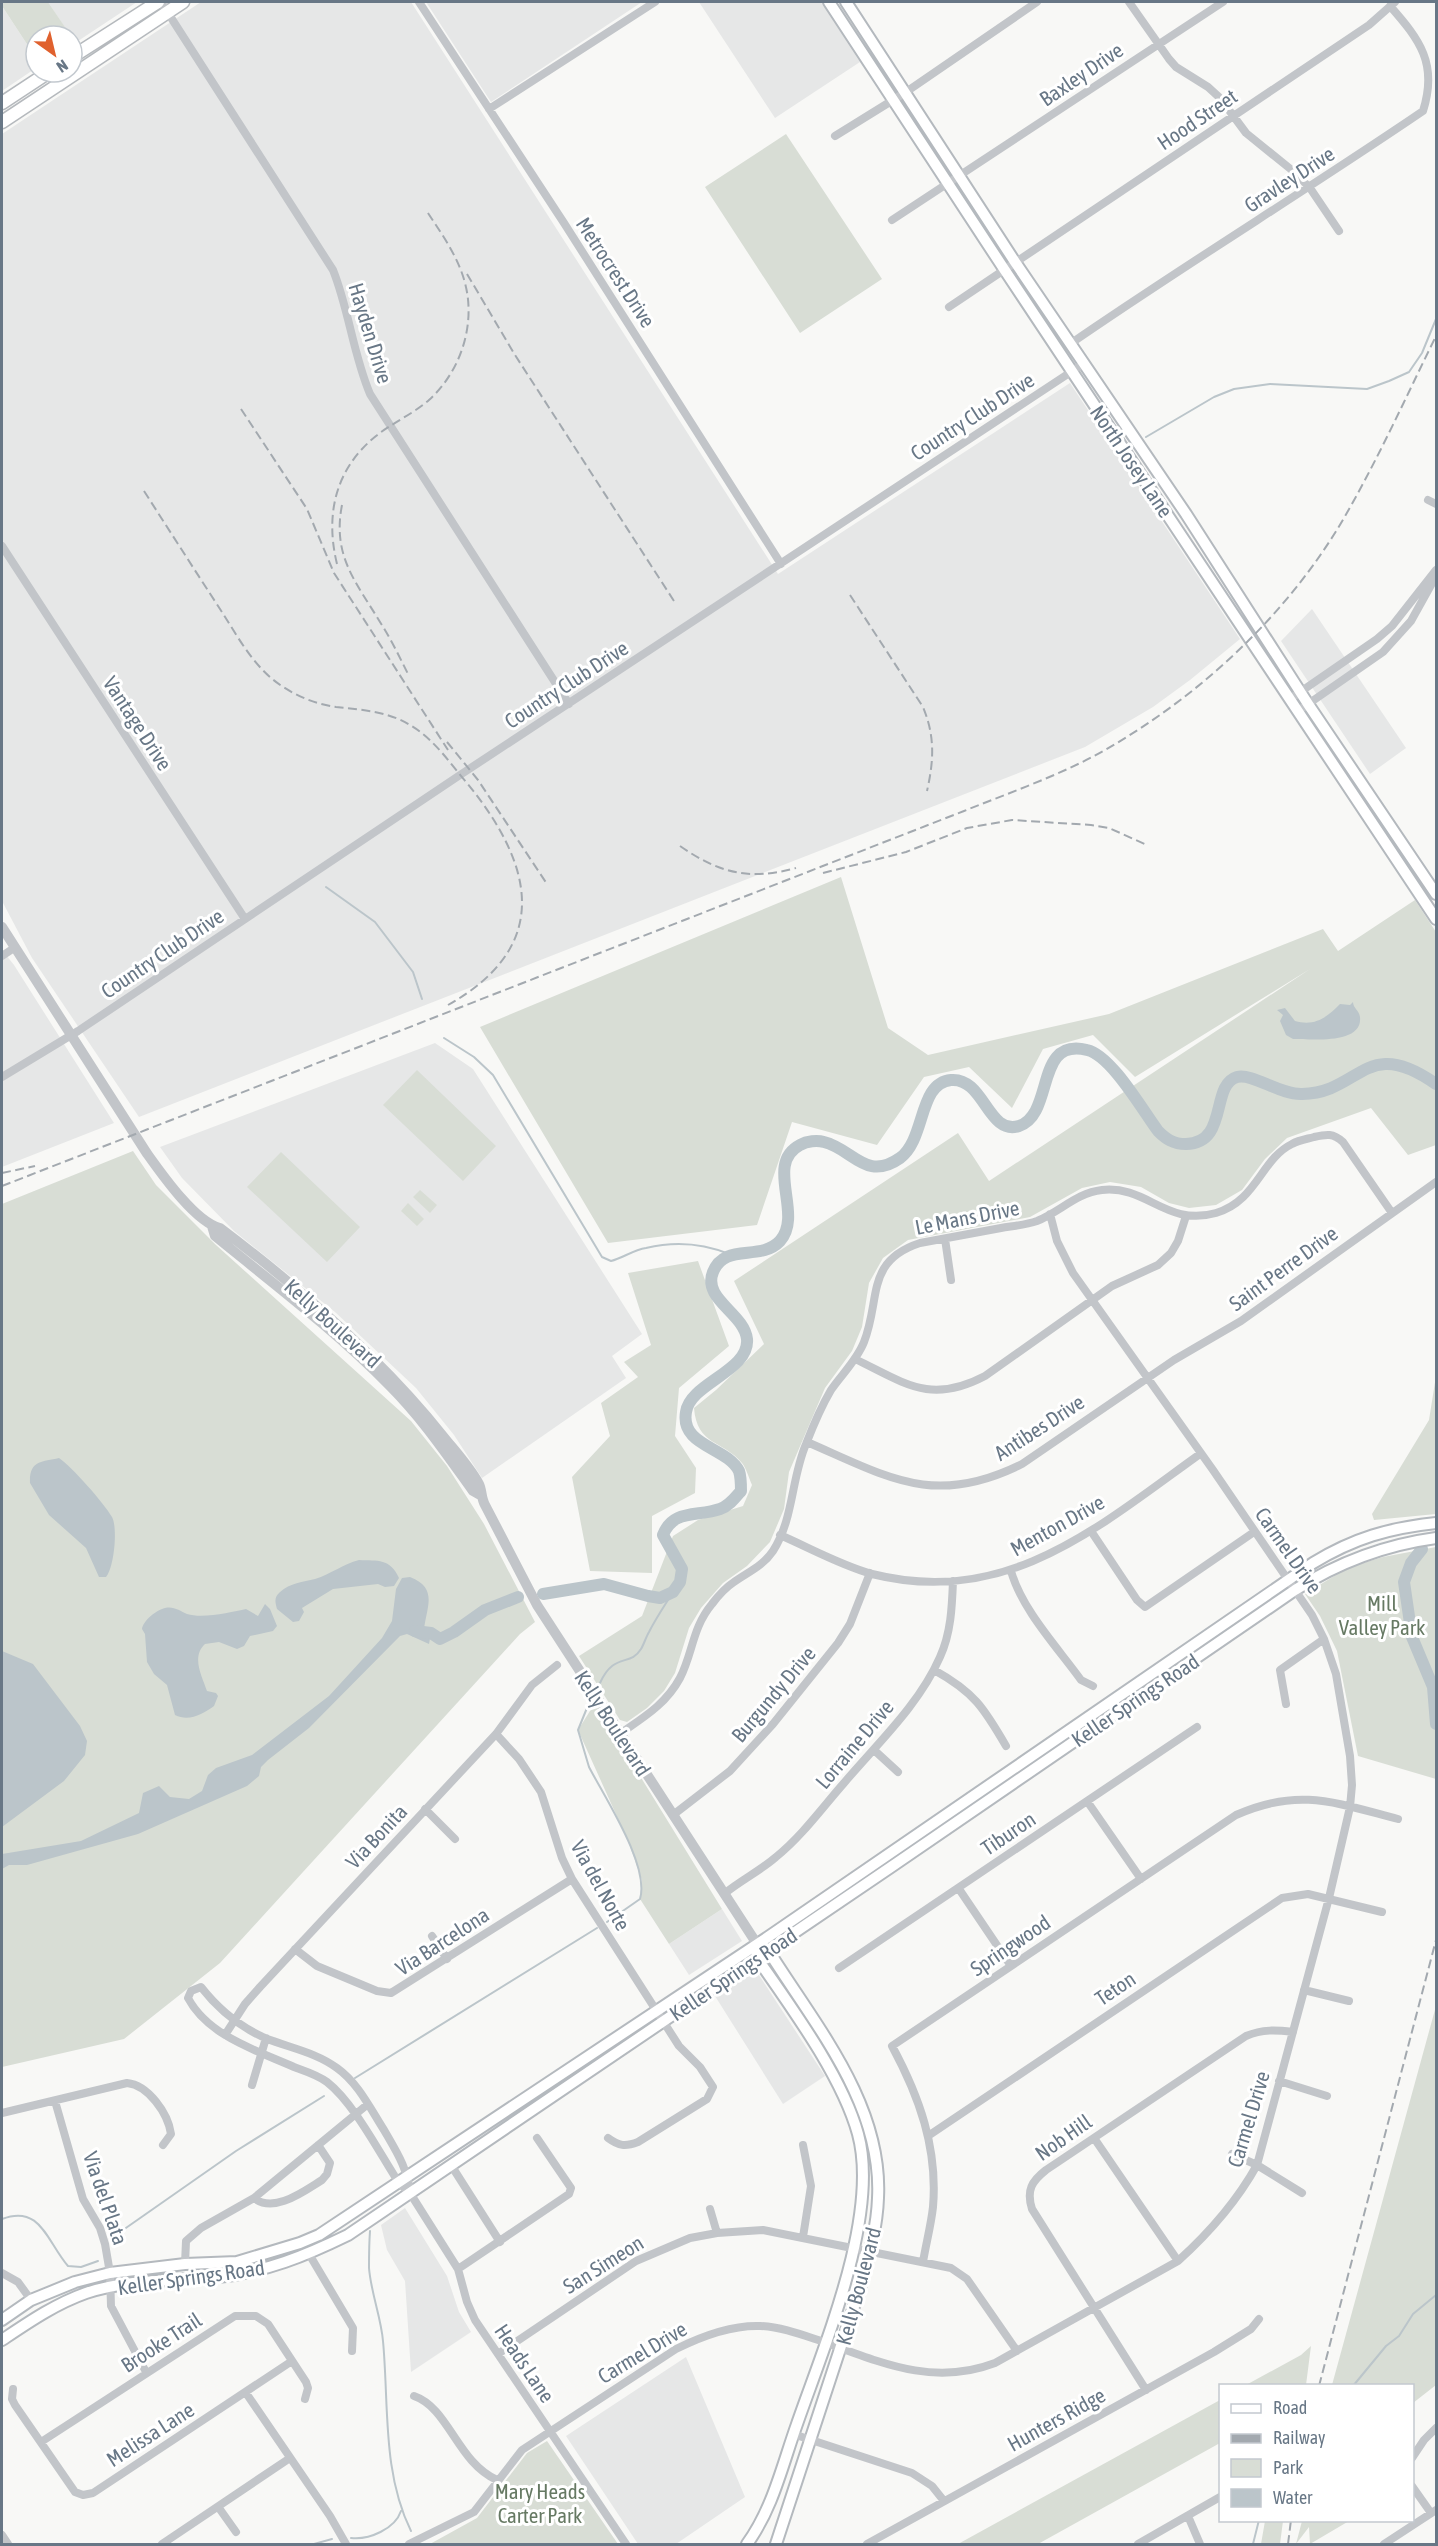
<svg xmlns="http://www.w3.org/2000/svg" width="1438" height="2546" font-family="'Asap Condensed',sans-serif">
<style>
.built{fill:#e6e7e7}
.green{fill:#d8ddd5}
.water{fill:#bbc5ca}
.lines{fill:none;stroke-linecap:round;stroke-linejoin:round}
.stream{stroke:#bbc5ca;stroke-width:2}
.river{stroke:#bbc5ca;stroke-width:12}
.secondary-casing{stroke:#b4b9be;stroke-width:14}
.primary-casing{stroke:#b5b9bd;stroke-width:15}
.minor{stroke:#c2c5c9;stroke-width:8}
.tertiary{stroke:#c2c5c9;stroke-width:10}
.secondary{stroke:#fff;stroke-width:10}
.primary{stroke:#fff;stroke-width:12}
.rail{stroke:#a3a9af;stroke-width:2;stroke-dasharray:9 4.5;stroke-linecap:butt}
.labels{text-anchor:middle;dominant-baseline:central;stroke-width:6;stroke-linejoin:round;paint-order:stroke}
.street-label{font-size:21px;fill:#687786;stroke:#fff}
.park-label{font-size:21px;fill:#667963;stroke:#fff}
</style>
<rect width="100%" height="100%" fill="#f8f8f6"/>
<!-- built -->
<path class="built" d="M 48,2 L 137,2 L 75,43 Z
M 201,2 L 411,2 L 778,574 L 1070,383 L 1240,639 L 1190,680 L 1153,707 L 1085,747 L 139,1117 L 32,958 L 2,901 L 2,134 Z
M 426,2 L 642,2 L 491,102 Z
M 699,2 L 821,2 L 860,62 L 775,118 Z
M 2,6 L 36,58 L 36,68 L 2,91 Z
M 1312,609 L 1406,748 L 1370,774 L 1281,641 Z
M 2,950 L 14,965 L 114,1123 L 2,1167 Z
M 435,1043 L 473,1069 L 642,1334 L 612,1356 L 626,1378 L 482,1478 L 454,1435 L 416,1388 L 335,1312 L 234,1231 L 182,1178 L 160,1147 Z
M 722,1909 L 742,1941 L 689,1975 L 669,1944 Z
M 755,1969 L 825,2076 L 783,2104 L 715,1996 Z
M 405,2208 L 447,2276 L 459,2312 L 471,2332 L 411,2372 L 405,2281 L 387,2250 L 381,2225 Z
M 686,2357 L 745,2497 L 676,2544 L 638,2544 L 566,2436 Z"/>
<!-- green -->
<path class="green" d="M 2,2 L 48,2 L 71,36 L 36,36 L 36,58 L 2,6 Z
M 786,134 L 882,279 L 800,333 L 705,187 Z
M 841,877 L 888,1028 L 928,1055 L 1109,1014 L 1323,929 L 1338,951 L 1415,900 L 1436,932 L 1436,1145 L 1408,1155 L 1371,1108 L 1287,1138 L 1265,1159 L 1242,1190 L 1216,1205 L 1189,1208 L 1169,1203 L 1141,1187 L 1110,1182 L 1082,1188 L 1030,1217 L 908,1240 L 883,1258 L 869,1283 L 862,1327 L 852,1351 L 825,1388 L 789,1472 L 784,1509 L 770,1542 L 747,1566 L 723,1583 L 701,1608 L 689,1628 L 675,1673 L 664,1691 L 647,1708 L 627,1722 L 620,1720 L 579,1656 L 642,1616 L 673,1536 L 698,1520 L 743,1506 L 752,1485 C 749,1478 746,1468 742,1463 C 723,1440 697,1446 694,1408 L 716,1390 L 764,1344 L 734,1281 L 958,1133 L 989,1181 L 1310,969 L 1135,1077 L 1093,1035 L 1043,1049 L 1012,1108 L 969,1067 L 924,1077 L 877,1145 L 792,1122 L 757,1225 L 608,1243 L 480,1027 Z
M 417,1070 L 496,1146 L 463,1181 L 383,1105 Z
M 133,1151 L 156,1185 L 216,1245 L 411,1421 L 447,1466 L 484,1524 L 535,1622 L 520,1634 L 220,1963 L 124,2039 L 2,2067 L 2,1204 Z
M 281,1152 L 360,1227 L 327,1262 L 247,1187 Z
M 420,1190 L 437,1205 L 430,1213 L 413,1197 Z
M 408,1203 L 424,1219 L 417,1226 L 401,1211 Z
M 698,1261 L 729,1346 L 679,1388 L 675,1436 L 696,1468 L 695,1493 L 652,1516 L 652,1573 L 590,1571 L 572,1477 L 610,1436 L 601,1403 L 638,1377 L 624,1362 L 651,1345 L 628,1273 Z
M 1436,1376 L 1436,1514 L 1374,1520 L 1372,1514 L 1429,1420 Z
M 1436,1547 L 1436,1779 L 1358,1756 L 1337,1651 L 1320,1616 L 1305,1594 L 1347,1568 L 1383,1557 Z
M 595,1703 L 722,1909 L 669,1944 L 640,1899 L 642,1880 L 628,1841 L 578,1730 Z
M 1436,2006 L 1436,2385 L 1413,2403 L 1412,2386 L 1332,2385 Z
M 1311,2346 L 1306,2385 L 1246,2385 L 1301,2355 Z
M 1220,2400 L 1220,2443 L 1038,2544 L 958,2544 Z
M 547,2441 L 618,2544 L 430,2544 L 477,2518 L 527,2453 Z
M 1265,2521 L 1283,2521 L 1280,2544 L 1261,2544 Z
M 1302,2521 L 1302,2520 L 1349,2521 L 1310,2544 L 1309,2527 L 1296,2544 Z"/>
<!-- water -->
<path class="water" d="M 1353,1002 C 1353,1008 1359,1010 1360,1017 C 1363,1045 1310,1039 1293,1039 L 1286,1035 L 1280,1021 L 1283,1015 L 1277,1010 L 1285,1008 L 1295,1021 C 1316,1027 1328,1016 1340,1004 L 1350,1005 Z
M 59,1458 C 72,1467 104,1503 112,1517 C 118,1528 114,1568 106,1577 L 99,1577 L 86,1548 L 49,1515 L 30,1483 C 29,1460 42,1462 59,1458 Z
M 359,1560 C 378,1561 390,1558 399,1578 L 394,1586 L 385,1587 L 378,1584 L 333,1589 L 302,1608 L 304,1612 L 299,1621 L 293,1622 L 277,1609 C 275,1602 274,1597 280,1592 C 290,1583 303,1582 315,1579 C 331,1574 343,1564 359,1560 Z
M 410,1577 C 438,1588 427,1606 424,1629 L 431,1633 L 429,1644 L 407,1634 L 400,1636 L 309,1728 L 268,1760 L 261,1767 L 259,1776 L 247,1786 L 138,1834 L 27,1865 L 9,1865 L 2,1869 L 2,1854 L 81,1841 L 139,1813 L 143,1793 L 159,1786 L 170,1797 L 189,1799 L 202,1791 L 208,1775 L 216,1768 L 252,1755 L 329,1696 L 382,1638 L 392,1621 L 396,1589 L 402,1578 Z
M 265,1604 L 270,1609 L 277,1626 L 273,1631 L 250,1636 L 244,1646 L 237,1649 L 219,1642 L 205,1644 C 191,1657 202,1676 207,1691 L 216,1693 L 218,1696 L 214,1706 C 203,1714 189,1722 175,1715 L 167,1685 L 154,1674 L 147,1662 L 145,1634 L 142,1629 C 143,1621 156,1610 165,1608 C 174,1606 180,1611 187,1614 C 203,1619 232,1612 246,1609 L 258,1616 Z
M 2,1651 L 33,1664 L 80,1726 L 87,1741 L 85,1755 L 64,1781 L 2,1827 Z"/>
<g class="lines">
<!-- stream -->
<path class="stream" d="M 1146,437 L 1214,397 L 1234,389 L 1270,384 L 1367,389 L 1389,381 L 1409,372 L 1422,353 L 1436,319
M 326,887 L 375,922 L 413,972 L 422,999
M 444,1038 L 474,1057 L 493,1075 L 602,1257 L 611,1261 C 623,1258 633,1250 646,1248 C 675,1241 702,1243 729,1254
M 600,1683 C 614,1652 630,1667 641,1649 C 644,1644 646,1637 649,1632 C 656,1618 665,1605 673,1592
M 589,1703 L 578,1730 L 589,1767 C 605,1798 650,1866 640,1899 L 607,1922
M 355,2078 L 597,1928
M 2,2219 C 41,2204 47,2242 68,2266 L 81,2267 L 98,2261
M 370,2231 C 369,2244 369,2256 369,2268 C 371,2293 381,2317 383,2341 C 389,2405 382,2472 411,2531
M 113,2244 L 123,2230 L 236,2151 L 324,2096
M 1353,2386 L 1386,2346 L 1399,2336 L 1413,2314 L 1436,2295
M 351,2538 C 369,2540 395,2529 401,2511
M 314,2544 L 332,2539
M 1253,2544 L 1259,2520"/>
<!-- river -->
<path class="river" d="M 1422,1549 L 1411,1563 L 1404,1582 L 1412,1637 L 1433,1687 L 1436,1724
M 543,1594 L 604,1584 L 648,1596 L 660,1598 L 673,1592 L 680,1582 L 682,1569 L 663,1535 C 673,1509 697,1517 720,1509 C 729,1506 735,1498 741,1491 C 741,1484 741,1477 739,1471 C 727,1447 680,1446 686,1412 C 690,1383 750,1371 747,1339 C 744,1313 702,1299 713,1272 C 725,1242 760,1262 780,1241 C 804,1214 764,1164 800,1145 C 807,1141 817,1140 824,1142 C 853,1149 866,1182 900,1158 C 926,1139 918,1083 951,1080 C 984,1077 988,1136 1019,1126 C 1055,1114 1034,1037 1087,1050 C 1111,1055 1143,1111 1158,1131 C 1166,1139 1173,1144 1186,1144 C 1229,1143 1210,1085 1237,1077 C 1253,1073 1280,1095 1302,1094 C 1361,1093 1365,1034 1436,1084
M 415,1631 L 431,1633 L 440,1639 L 454,1632 L 485,1610 L 518,1597"/>
<defs>
<path id="secondary" d="M 829,2 L 1004,269 L 1436,919
M 846,2 L 1015,262 L 1186,514 L 1308,704 L 1436,894
M 763,1947 L 768,1950 C 815,2025 883,2104 878,2198 C 877,2229 868,2259 860,2288 L 776,2544
M 2,2320 L 31,2300 L 75,2282 L 110,2273 L 185,2264 L 237,2262 L 300,2243 L 319,2235 L 768,1937 L 1313,1563 C 1354,1538 1389,1528 1436,1523
M 2,2340 C 29,2322 55,2304 86,2293 C 128,2279 174,2281 218,2277 C 266,2272 305,2256 348,2235 L 891,1867 L 1295,1590 C 1339,1562 1384,1545 1436,1538
M 747,2544 C 773,2508 782,2466 797,2424 C 824,2346 880,2215 858,2134 C 842,2076 791,2007 757,1958 L 757,1950"/>
<path id="primary" d="M 72,57 L 158,2
M 2,103 L 49,72
M 2,122 L 183,2"/>
</defs>
<!-- secondary casing -->
<use href="#secondary" class="secondary-casing"/>
<!-- primary casing -->
<use href="#primary" class="primary-casing"/>
<!-- minor -->
<path class="minor" d="M 161,2 L 333,270 C 349,310 353,354 370,394 L 569,704
M 419,2 L 564,223 L 781,564
M 1129,2 L 1169,59 L 1176,67 L 1208,87 L 1220,98 L 1246,133 L 1293,171 L 1310,188 L 1339,231
M 489,109 L 655,2
M 835,136 L 906,92 L 1037,2
M 892,220 L 1223,2
M 949,307 L 1369,25 L 1395,2
M 1070,344 C 1186,264 1307,190 1423,111 C 1438,64 1420,40 1390,6
M 1428,500 L 1436,504
M 2,546 L 245,919
M 1290,699 L 1377,639 L 1392,626 L 1436,570
M 1298,711 L 1383,652 L 1411,621 L 1436,576
M 2,956 L 14,948
M 2,1077 L 78,1031 L 460,775 L 1083,364
M 945,1239 L 951,1280
M 855,1359 C 905,1383 930,1405 985,1376 L 1112,1286 L 1158,1265 L 1171,1253 L 1178,1241 L 1186,1216
M 807,1442 C 888,1477 934,1508 1022,1464 L 1174,1360 L 1241,1321 L 1436,1182
M 1091,1531 L 1137,1600 L 1145,1607 L 1254,1532
M 780,1535 C 810,1548 840,1565 872,1574 C 1007,1608 1098,1527 1200,1454
M 1011,1571 C 1022,1610 1058,1648 1081,1680 L 1093,1686
M 934,1670 C 974,1692 984,1708 1006,1746
M 1286,1704 L 1280,1670 L 1324,1639
M 621,1733 C 644,1717 666,1704 680,1678 C 693,1653 692,1628 712,1604 C 718,1596 725,1588 734,1582 C 748,1572 763,1566 773,1551 C 794,1518 791,1479 806,1444 C 813,1426 821,1407 831,1390 C 842,1374 857,1360 864,1342 C 881,1299 865,1261 920,1243 C 947,1238 974,1233 1001,1228 C 1013,1226 1026,1225 1037,1221 C 1060,1212 1076,1193 1102,1190 C 1147,1185 1166,1227 1216,1213 C 1257,1201 1261,1159 1292,1144 C 1299,1140 1307,1139 1314,1137 C 1327,1134 1333,1133 1343,1142 L 1392,1213
M 496,1734 L 519,1759 L 541,1792 L 562,1858 L 572,1879 L 679,2046 L 700,2067 L 713,2087 L 707,2099 L 638,2142 C 625,2147 619,2146 608,2138
M 874,1750 L 898,1772
M 1087,1801 L 1141,1879
M 425,1809 L 455,1839
M 673,1815 L 730,1771 L 773,1724 L 838,1643 L 850,1624 L 870,1573
M 959,1889 L 1011,1966
M 724,1894 C 741,1880 760,1871 776,1857 C 802,1836 822,1808 844,1783 C 877,1744 919,1705 940,1657 C 951,1633 952,1607 953,1581
M 432,1936 L 447,1959
M 295,1949 L 317,1966 L 377,1991 L 391,1993 L 572,1879
M 839,1968 L 1197,1727
M 1304,1990 L 1349,2001
M 225,2035 L 245,2004 L 260,1987 L 496,1734 L 532,1685 L 557,1665
M 1279,2081 L 1327,2096
M 252,2085 L 266,2038
M 55,2101 L 83,2199 L 100,2228 L 105,2244 L 110,2273 L 111,2306 L 146,2372
M 2,2113 L 127,2083 C 148,2085 168,2113 171,2134 L 163,2145
M 928,2136 L 1282,1898 L 1308,1894 L 1382,1912
M 1094,2138 L 1178,2261
M 1232,2154 L 1257,2165 L 1302,2193
M 451,2165 L 500,2242
M 410,2193 C 408,2169 396,2151 384,2130 C 370,2108 358,2083 337,2068 C 315,2052 290,2048 265,2038 C 238,2026 219,2010 201,1987 L 191,1991 L 188,1998 C 208,2036 258,2051 294,2067 C 305,2071 318,2075 327,2082 C 354,2103 380,2154 399,2183 L 410,2193 L 458,2269 L 467,2302 L 475,2320 L 626,2544
M 254,2198 C 274,2214 304,2191 322,2180 L 327,2174 L 330,2163 L 318,2145
M 710,2209 L 717,2233
M 803,2237 L 811,2186 L 803,2145
M 309,2254 L 353,2328 L 352,2351
M 923,2262 C 926,2244 931,2225 933,2207 C 938,2148 919,2096 892,2046 L 1236,1815 C 1299,1787 1336,1803 1398,1819
M 185,2264 L 186,2241 L 201,2228 L 254,2198 L 368,2104
M 458,2269 L 569,2194 L 571,2188 L 537,2138
M 2,2273 L 18,2282 L 31,2300
M 498,2354 L 636,2261 L 690,2238 L 717,2233 L 763,2230 L 951,2268 L 967,2279 L 1017,2351
M 13,2389 L 12,2399 L 15,2405 L 75,2492 L 83,2495 L 93,2493 L 292,2361
M 1146,2390 L 1032,2209 C 1026,2190 1032,2181 1046,2170 L 1246,2036 C 1263,2029 1276,2030 1293,2032
M 246,2393 L 330,2516 L 346,2544
M 414,2396 C 449,2408 457,2462 497,2480
M 793,2434 L 912,2473 L 932,2486 L 944,2501
M 41,2442 L 235,2316 L 256,2316 L 268,2324 L 306,2382 L 308,2388 L 305,2399
M 1412,2458 L 1424,2440 L 1436,2428
M 1412,2486 L 1431,2513
M 219,2508 L 236,2532
M 1188,2516 L 1200,2544
M 2,2535 L 8,2544
M 162,2544 L 290,2458
M 409,2544 L 474,2512 L 522,2450 L 676,2349 C 702,2336 731,2325 760,2326 C 783,2327 805,2336 827,2343 C 884,2364 935,2386 995,2363 L 1178,2261 C 1209,2233 1237,2201 1257,2165 L 1329,1898 L 1350,1807 L 1352,1785 L 1350,1756 L 1336,1674 L 1324,1639 L 1312,1615 L 1213,1470 L 1073,1273 L 1057,1241 L 1050,1214
M 867,2544 L 1214,2352 L 1251,2329 L 1259,2319
M 1138,2544 L 1220,2497
M 1384,2544 L 1436,2510"/>
<!-- tertiary -->
<path class="tertiary" d="M 2,927 L 146,1152 C 161,1173 195,1222 220,1228 C 301,1289 380,1357 443,1436 C 455,1451 470,1467 479,1484 C 482,1490 481,1498 485,1505 L 537,1605 L 757,1944
M 212,1226 L 215,1236 C 275,1285 336,1331 390,1386 C 422,1418 447,1455 473,1491 L 480,1495"/>
<!-- secondary -->
<use href="#secondary" class="secondary"/>
<!-- primary -->
<use href="#primary" class="primary"/>
<!-- rail -->
<path class="rail" d="M 467,274 L 515,355 L 674,601
M 241,409 L 307,509 L 334,573 L 448,750
M 144,491 C 169,530 194,569 220,609 C 235,632 249,659 271,678 C 289,693 313,704 336,707 C 362,710 387,711 410,725 C 434,739 449,762 467,783 C 534,865 553,946 448,1005
M 342,505 C 332,556 356,582 380,622 C 391,639 400,658 409,676
M 337,564 C 325,515 335,469 376,436 C 392,423 413,414 429,400 C 461,371 476,324 465,283 C 458,256 441,233 426,210
M 850,595 L 923,707 C 935,736 934,760 927,791
M 447,742 L 478,780 L 547,884
M 680,846 C 719,873 749,881 796,868
M 823,873 L 906,852 L 967,828 L 1012,820 L 1091,825 L 1109,828 L 1147,845
M 2,1173 L 35,1166
M 2,1186 L 964,811 C 1011,792 1061,775 1105,750 C 1201,695 1288,614 1344,518 C 1378,459 1406,397 1436,336
M 1319,2386 L 1436,1940
M 1288,2544 L 1291,2520"/>
</g>
<g class="labels">
<!-- street labels -->
<g class="street-label">
<text transform="translate(1081 74) rotate(-34)">Baxley Drive</text>
<text transform="translate(1197 119) rotate(-34)">Hood Street</text>
<text transform="translate(1289 179) rotate(-33)">Gravley Drive</text>
<text transform="translate(616 272) rotate(57)">Metrocrest Drive</text>
<text transform="translate(371 333) rotate(73)">Hayden Drive</text>
<text transform="translate(972 416) rotate(-33)">Country Club Drive</text>
<text transform="translate(1132 461) rotate(56)">North Josey Lane</text>
<text transform="translate(566 684) rotate(-33)">Country Club Drive</text>
<text transform="translate(138 723) rotate(57)">Vantage Drive</text>
<text transform="translate(162 953) rotate(-34)">Country Club Drive</text>
<text transform="translate(967 1217) rotate(-11)">Le Mans Drive</text>
<text transform="translate(1283 1268) rotate(-36)">Saint Perre Drive</text>
<text transform="translate(333 1323) rotate(42)">Kelly Boulevard</text>
<text transform="translate(1039 1427) rotate(-33)">Antibes Drive</text>
<text transform="translate(1057 1525) rotate(-29)">Menton Drive</text>
<text transform="translate(1289 1550) rotate(55)">Carmel Drive</text>
<text transform="translate(773 1694) rotate(-50)">Burgundy Drive</text>
<text transform="translate(1135 1700) rotate(-34)">Keller Springs Road</text>
<text transform="translate(613 1723) rotate(57)">Kelly Boulevard</text>
<text transform="translate(854 1744) rotate(-50)">Lorraine Drive</text>
<text transform="translate(1008 1833) rotate(-34)">Tiburon</text>
<text transform="translate(376 1836) rotate(-47)">Via Bonita</text>
<text transform="translate(601 1885) rotate(61)">Via del Norte</text>
<text transform="translate(442 1941) rotate(-33)">Via Barcelona</text>
<text transform="translate(1010 1945) rotate(-34)">Springwood</text>
<text transform="translate(733 1974) rotate(-34)">Keller Springs Road</text>
<text transform="translate(1115 1988) rotate(-34)">Teton</text>
<text transform="translate(1248 2119) rotate(-73)">Carmel Drive</text>
<text transform="translate(1063 2137) rotate(-35)">Nob Hill</text>
<text transform="translate(106 2198) rotate(71)">Via del Plata</text>
<text transform="translate(603 2264) rotate(-32)">San Simeon</text>
<text transform="translate(191 2277) rotate(-8)">Keller Springs Road</text>
<text transform="translate(858 2286) rotate(-75)">Kelly Boulevard</text>
<text transform="translate(161 2342) rotate(-33)">Brooke Trail</text>
<text transform="translate(642 2352) rotate(-31)">Carmel Drive</text>
<text transform="translate(525 2363) rotate(56)">Heads Lane</text>
<text transform="translate(1056 2419) rotate(-29)">Hunters Ridge</text>
<text transform="translate(150 2434) rotate(-33)">Melissa Lane</text>
</g>
<!-- park labels -->
<g class="park-label">
<text x="1382" y="1603">Mill<tspan x="1382" dy="24">Valley Park</tspan></text>
<text x="540" y="2491">Mary Heads<tspan x="540" dy="24">Carter Park</tspan></text>
</g>
</g>
<!-- border -->
<rect width="1438" height="2546" fill="none" stroke="#687786" stroke-width="6"/>
<!-- legend -->
<rect x="1219" y="2384" width="195" height="138" fill="#ffffff" stroke="#c3c9cf" stroke-width="1.5"/>
<rect x="1231" y="2404" width="30" height="9" fill="#ffffff" stroke="#c3c9cf" stroke-width="1.5"/>
<text x="1273" y="2414" font-size="18" fill="#687786">Road</text>
<rect x="1231" y="2434" width="30" height="9" fill="#a3a9af" stroke="#c3c9cf" stroke-width="1.5"/>
<text x="1273" y="2444" font-size="18" fill="#687786">Railway</text>
<rect x="1231" y="2459" width="30" height="18" fill="#d8ddd5" stroke="#c3c9cf" stroke-width="1.5"/>
<text x="1273" y="2474" font-size="18" fill="#687786">Park</text>
<rect x="1231" y="2489" width="30" height="18" fill="#bbc5ca" stroke="#c3c9cf" stroke-width="1.5"/>
<text x="1273" y="2504" font-size="18" fill="#687786">Water</text>
<!-- north arrow -->
<g transform="translate(54 54) rotate(146)"><circle r="28" fill="#ffffff" stroke="#c3c9cf" stroke-width="1.5"/>
<path d="M0-4.5L10 22L0 15L-10 22Z" fill="#e0612e"/>
<text y="-9" font-size="16" font-weight="bold" text-anchor="middle" fill="#687786">N</text>
</g>
</svg>
